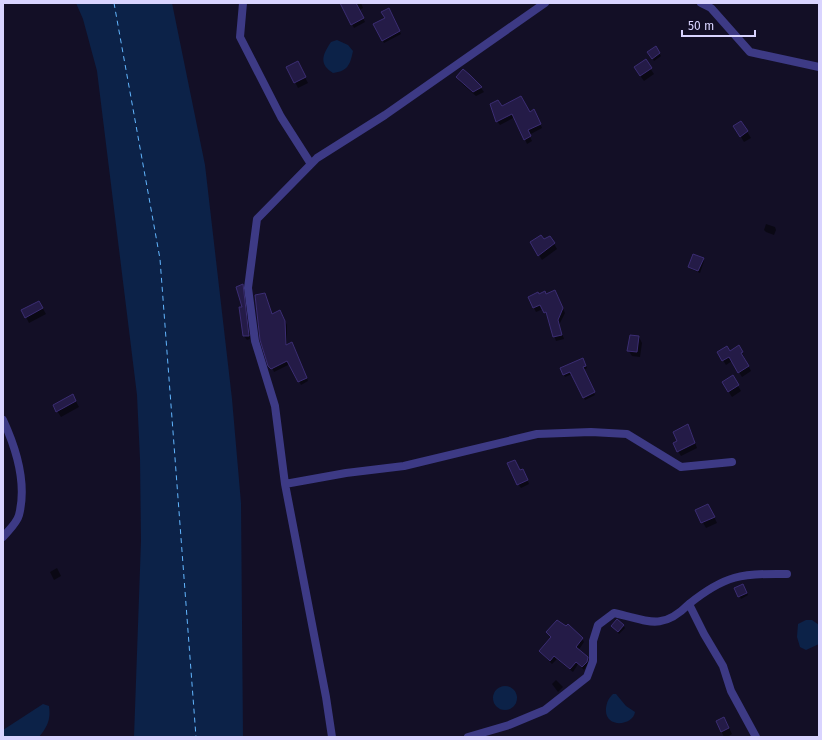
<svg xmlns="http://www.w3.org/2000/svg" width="822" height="740" font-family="'Fira Sans',sans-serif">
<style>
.water{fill:#0c2248}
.shadow{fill:#0007}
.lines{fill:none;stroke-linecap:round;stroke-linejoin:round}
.ferry{stroke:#62b6ff;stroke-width:1;stroke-dasharray:5 4;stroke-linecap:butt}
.building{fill:#241b47;stroke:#3b2d73}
.street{stroke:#3d3a85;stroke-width:8}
</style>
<rect width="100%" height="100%" fill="#130f26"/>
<!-- water -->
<path class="water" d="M 76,3 L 172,3 L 205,165 L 232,399 L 241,503 L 243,737 L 134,737 L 141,541 L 140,459 L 137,395 L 97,71 L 83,19 Z
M 337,40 L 348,45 L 353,51 C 350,65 348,71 333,73 C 318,64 323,54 331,42 Z
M 806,620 L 812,620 L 819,625 L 819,644 L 806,650 L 800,647 L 797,637 L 798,624 Z
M493 698a12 12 0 1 1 24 0a12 12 0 1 1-24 0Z
M 613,694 L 616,694 L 626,706 L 635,712 C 633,726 604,729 606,708 C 607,702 608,699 613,694 Z
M 43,704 L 49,706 C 51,720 47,727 39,737 L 3,737 L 3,730 Z"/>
<!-- shadow -->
<path class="shadow" d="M 341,3 L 361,3 L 363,8 L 359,10 L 365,22 L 354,28 Z
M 390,11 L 401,34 L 384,43 L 375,25 L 386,19 Z
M 655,47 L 661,56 L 654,61 L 649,52 Z
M 645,61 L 654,74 L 644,81 L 638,73 Z
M 300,68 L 308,83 L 298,88 L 295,82 Z
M 463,70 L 481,88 L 484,92 L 476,96 L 460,82 L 457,77 Z
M 501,107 L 536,115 L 542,128 L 529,135 L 532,141 L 527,144 L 515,117 L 500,125 L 497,121 Z
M 741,122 L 751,138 L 744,142 L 738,132 Z
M 766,224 L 775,227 L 776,230 L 774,235 L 766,232 L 764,230 Z
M 550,237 L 557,249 L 542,260 L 531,242 L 544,241 Z
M 703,259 L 704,261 L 700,273 L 691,269 L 689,267 Z
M 242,286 L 245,289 L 250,339 L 247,340 L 244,336 L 240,308 L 243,307 Z
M 539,295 L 557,295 L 565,313 L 559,325 L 564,339 L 556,341 L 548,316 L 543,309 L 536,312 L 529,298 Z
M 39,302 L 46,314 L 29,323 L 23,311 Z
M 282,314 L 287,325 L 287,346 L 293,346 L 308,381 L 301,385 L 290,364 L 274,372 L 261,340 L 272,315 Z
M 639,337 L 642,343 L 640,357 L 632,356 L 628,350 Z
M 739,347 L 751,371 L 742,377 L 732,361 L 726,365 L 718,352 L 730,352 Z
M 582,359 L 587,368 L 584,370 L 595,395 L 585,400 L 572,374 L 565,377 L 561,369 Z
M 733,377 L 741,391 L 732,397 L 723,383 Z
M 73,396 L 79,407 L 61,417 L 54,406 Z
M 690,430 L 697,448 L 681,456 L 678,451 L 678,441 Z
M 520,471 L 525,474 L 529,484 L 521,488 L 518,484 Z
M 696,510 L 711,510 L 717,523 L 706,528 Z
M 57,568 L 61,576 L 54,580 L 50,572 Z
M 743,586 L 748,595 L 741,599 L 736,589 Z
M 619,621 L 625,628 L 619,634 L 612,626 Z
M 547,632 L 582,639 L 584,642 L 578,651 L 589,662 L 584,670 L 578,664 L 573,672 L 557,659 L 552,664 L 542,654 L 540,651 L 551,638 Z
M 556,680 L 563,687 L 558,692 L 552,684 Z
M 717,722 L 727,724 L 732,734 L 729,736 L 730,737 L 724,737 Z"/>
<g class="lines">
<!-- ferry -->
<path class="ferry" d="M 114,3 L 160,259 L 196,737"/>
</g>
<!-- building -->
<path class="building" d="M 340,3 L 356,3 L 364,18 L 351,25 Z
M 389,8 L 400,31 L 382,41 L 373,24 L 385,18 L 381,12 Z
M 656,46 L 660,53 L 652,59 L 647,52 Z
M 646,59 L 652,68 L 640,76 L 634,67 Z
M 298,61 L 306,77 L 294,83 L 286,67 Z
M 463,69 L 470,75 L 482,87 L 473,92 L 456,77 Z
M 521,96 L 530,112 L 534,109 L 541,124 L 528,130 L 531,136 L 524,140 L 512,114 L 496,122 L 490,104 L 498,100 L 502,106 Z
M 741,121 L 748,131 L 740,137 L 733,126 Z
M 541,235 L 544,239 L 550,236 L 555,243 L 538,256 L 530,242 Z
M 693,254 L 704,258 L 698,271 L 688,267 Z
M 243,284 L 249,336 L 243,336 L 239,307 L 242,307 L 236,287 Z
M 555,290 L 563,308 L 558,320 L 562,335 L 553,337 L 546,312 L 544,313 L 540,305 L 533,308 L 528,297 L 538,292 L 539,294 L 545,291 L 546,294 Z
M 265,293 L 272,314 L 280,310 L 285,321 L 286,345 L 292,342 L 307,378 L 298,382 L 287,361 L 271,369 L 268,366 L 260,340 L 255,295 Z
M 39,301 L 43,308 L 25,318 L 21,310 Z
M 630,335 L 639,336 L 637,352 L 627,351 Z
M 739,345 L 743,352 L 741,353 L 749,366 L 738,373 L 729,357 L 722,361 L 717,352 L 727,346 L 730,351 Z
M 583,358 L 586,366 L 583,367 L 595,392 L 583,398 L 570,372 L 563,375 L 560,368 Z
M 733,375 L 739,385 L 728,392 L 722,382 Z
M 73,394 L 76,401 L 56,412 L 53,405 Z
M 688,424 L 695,443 L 677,452 L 673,443 L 677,441 L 673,432 Z
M 515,460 L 520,470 L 523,469 L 528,480 L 517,485 L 507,463 Z
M 708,504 L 715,517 L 701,523 L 695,510 Z
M 743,584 L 747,593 L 738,597 L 734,588 Z
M 617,619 L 624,625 L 618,632 L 611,626 Z
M 557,620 L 566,626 L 568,624 L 583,638 L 576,647 L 588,657 L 587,662 L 582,667 L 576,662 L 570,669 L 554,656 L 550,661 L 539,651 L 551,637 L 546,632 Z
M 724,717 L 729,728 L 721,732 L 716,721 Z"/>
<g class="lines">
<!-- street -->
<path class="street" d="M 243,3 L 240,37 L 281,117 L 311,164
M 701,3 L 711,8 L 750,52 L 819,67
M 3,420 C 16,448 27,484 19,515 C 17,523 8,531 3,537
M 285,484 L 346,473 L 404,466 L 537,434 L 591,432 L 627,434 L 681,467 L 732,462
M 332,737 L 326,697 L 285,484 L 275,406 L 255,341 L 248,288 L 257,219 L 317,158 L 385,115 L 545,3
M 468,737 L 509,725 L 545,710 L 587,677 L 593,661 L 593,641 L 598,625 L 614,613 C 647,620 661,632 689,604
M 756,737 L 731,691 L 723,666 L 704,634 L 689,604 C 725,575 742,573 787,574"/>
</g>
<!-- border -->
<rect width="822" height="740" fill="none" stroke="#d9d4ff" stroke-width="8"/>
<!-- scale -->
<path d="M682 30v6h73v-6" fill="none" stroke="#d9d4ff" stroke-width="2"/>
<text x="688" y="30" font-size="12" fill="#d9d4ff" stroke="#130f26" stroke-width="3" paint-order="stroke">50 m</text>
</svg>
